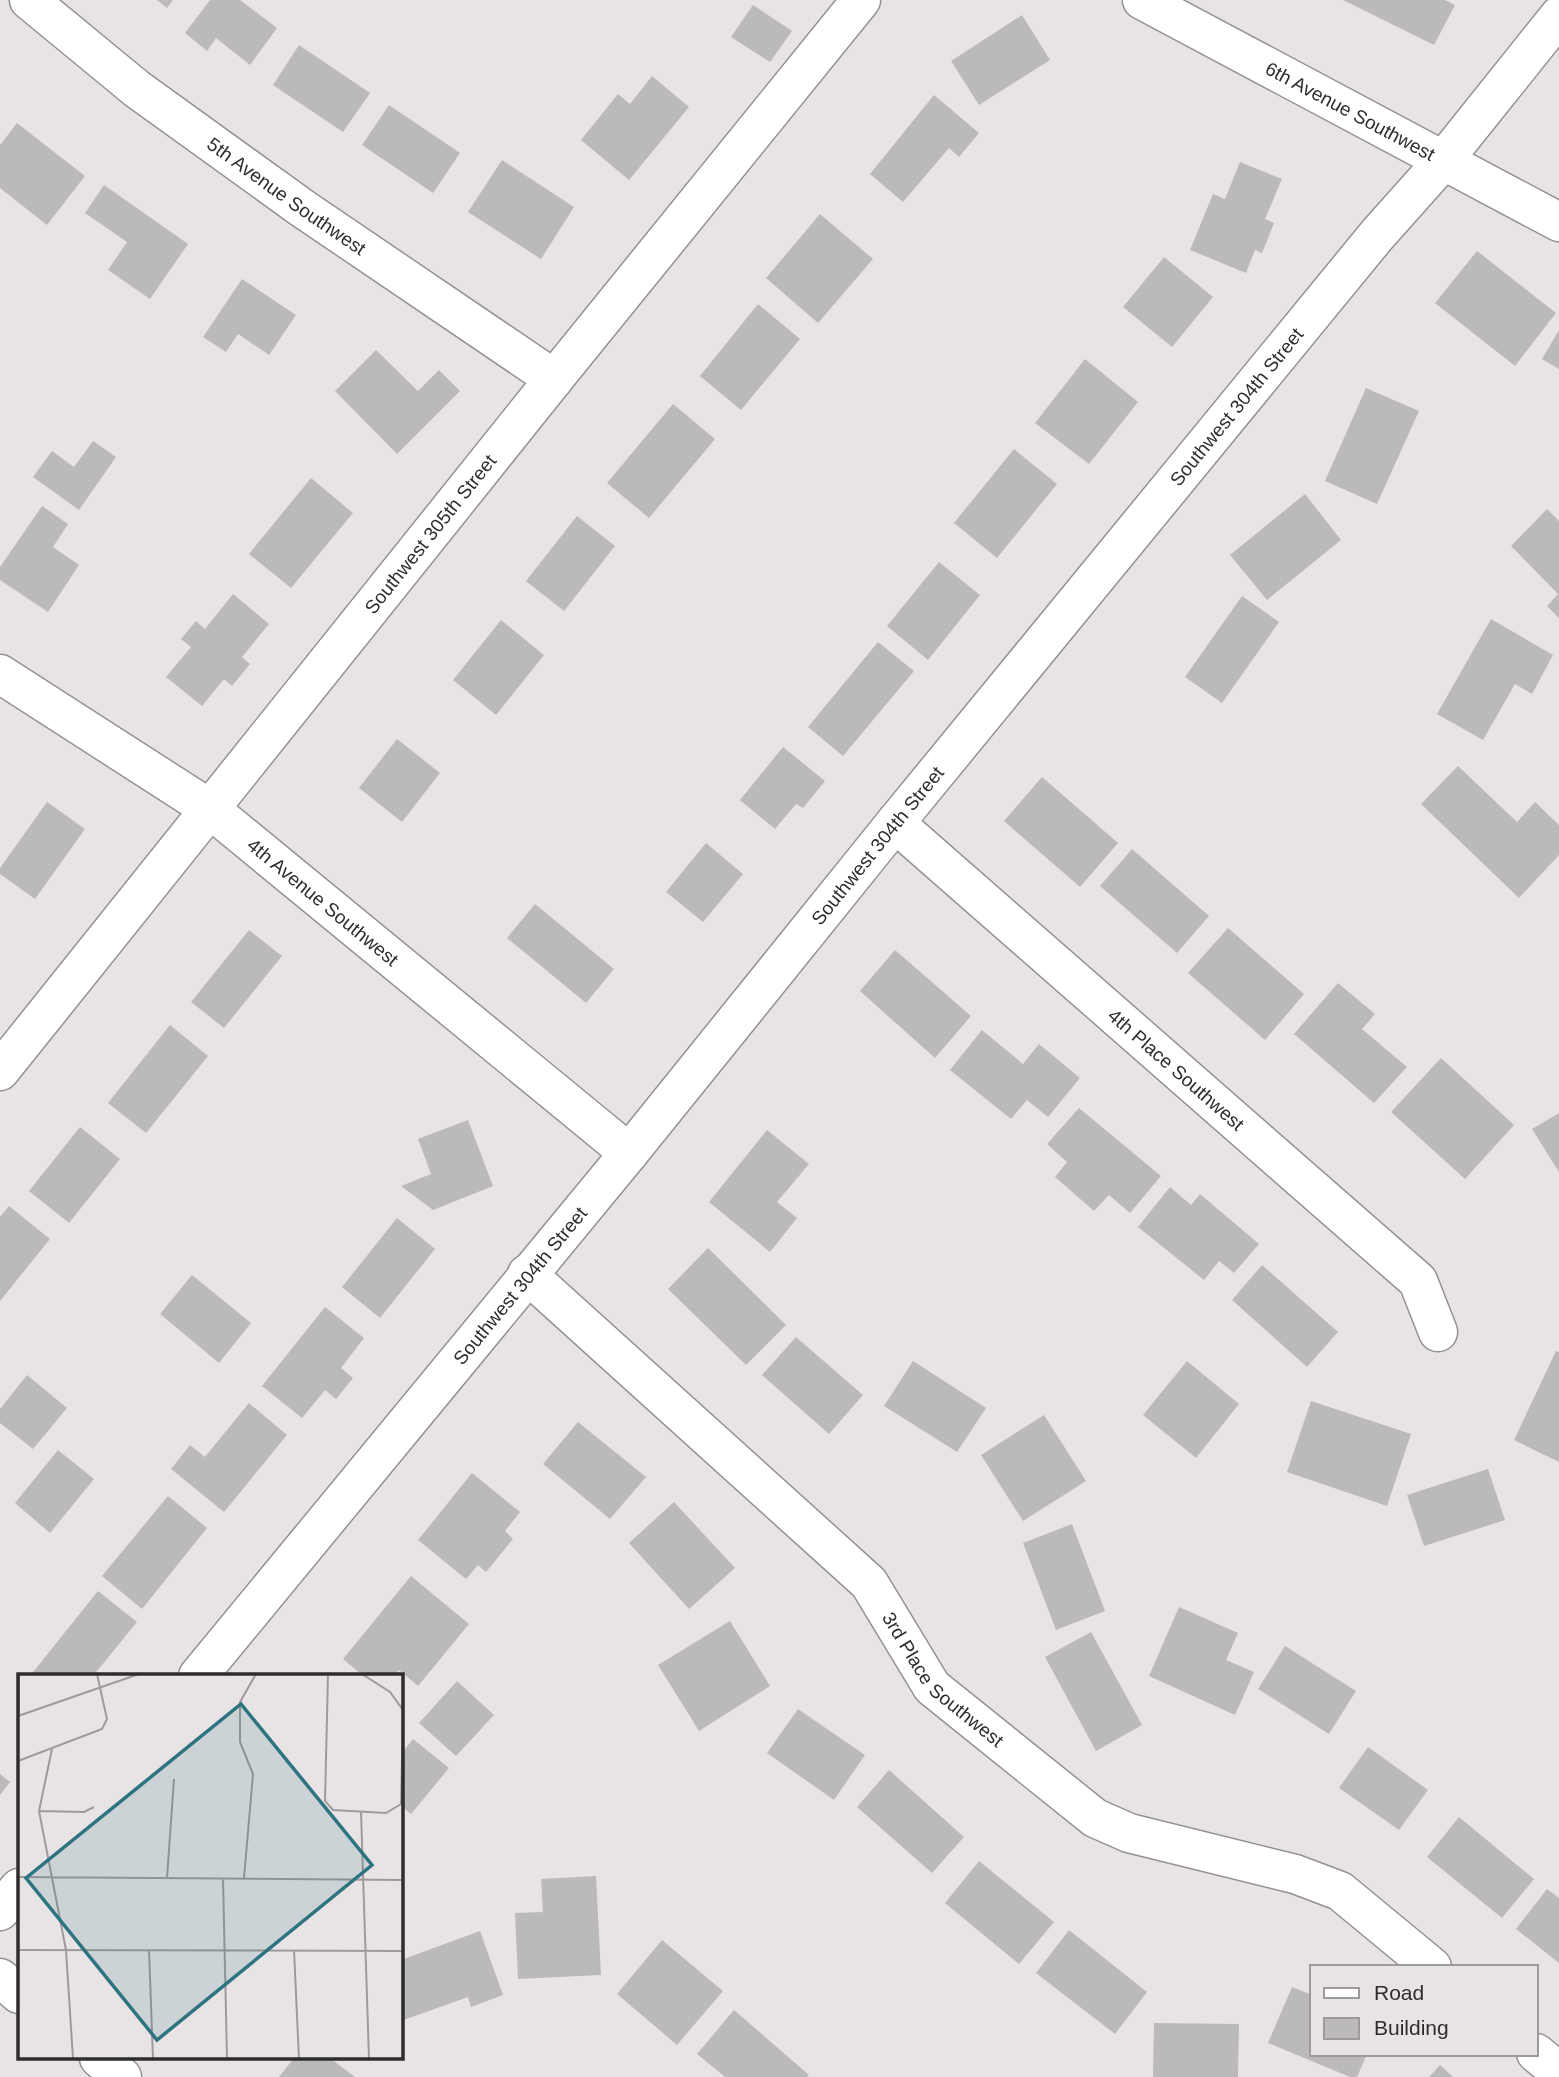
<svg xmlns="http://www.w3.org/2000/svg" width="1559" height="2077" font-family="Helvetica,sans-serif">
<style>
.building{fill:#bbb9bc}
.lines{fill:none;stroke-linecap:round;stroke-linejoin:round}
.minor-casing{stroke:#959193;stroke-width:41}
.minor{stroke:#fff;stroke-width:38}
.labels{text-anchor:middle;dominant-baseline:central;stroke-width:5;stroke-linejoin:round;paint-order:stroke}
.street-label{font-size:19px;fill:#2e2c2d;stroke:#e8e4e6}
.inset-road{fill:none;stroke:#9e9a9c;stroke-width:2}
.view{fill:#2d7480;fill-opacity:0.15;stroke:#2d7480;stroke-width:3.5}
.inset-edge{fill:none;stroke:#2e2c2d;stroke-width:3.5}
</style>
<rect width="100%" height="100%" fill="#e8e4e6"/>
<!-- building -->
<path class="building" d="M 157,0 L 173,0 L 167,8 Z
M 210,0 L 240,0 L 277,28 L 250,65 L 216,38 L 207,51 L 185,33 Z
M 1343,0 L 1445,0 L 1455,5 L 1434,45 Z
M 753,5 L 792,31 L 770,62 L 731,37 Z
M 1022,15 L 1050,60 L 979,105 L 951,61 Z
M 299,45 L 370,93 L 343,132 L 273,85 Z
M 652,76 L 689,107 L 629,180 L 581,140 L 618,94 L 630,104 Z
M 934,95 L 979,133 L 959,157 L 949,148 L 903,202 L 870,174 Z
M 389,105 L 460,153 L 433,193 L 362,145 Z
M 17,123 L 85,176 L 47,225 L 0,188 L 0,145 Z
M 502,160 L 574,207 L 541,259 L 468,212 Z
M 1240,162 L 1282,179 L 1265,219 L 1274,223 L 1262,253 L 1255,250 L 1246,273 L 1190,250 L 1213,194 L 1225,199 Z
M 104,185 L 188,244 L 150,299 L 108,270 L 127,242 L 85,213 Z
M 820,214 L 873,259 L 818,323 L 766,278 Z
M 1477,251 L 1556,313 L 1515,366 L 1435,303 Z
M 1164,257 L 1213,297 L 1172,347 L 1123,307 Z
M 242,279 L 296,315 L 269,355 L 238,334 L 226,352 L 203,337 Z
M 758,304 L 800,339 L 741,410 L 700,376 Z
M 1559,330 L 1559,369 L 1542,359 Z
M 376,350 L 418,391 L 439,370 L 460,391 L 397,454 L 335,391 Z
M 1085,359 L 1138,402 L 1089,464 L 1035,423 Z
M 1366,388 L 1419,411 L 1377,504 L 1325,481 Z
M 673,404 L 715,439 L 649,518 L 607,483 Z
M 93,441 L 116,457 L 79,510 L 33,477 L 52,451 L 74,467 Z
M 1014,449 L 1057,484 L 997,558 L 954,523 Z
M 311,478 L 353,513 L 291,588 L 249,554 Z
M 1305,494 L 1341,540 L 1267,600 L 1230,555 Z
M 42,506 L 68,524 L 53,547 L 79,565 L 48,612 L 0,580 L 0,567 Z
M 1547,509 L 1559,521 L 1559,618 L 1547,606 L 1558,594 L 1511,546 Z
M 577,516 L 615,546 L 564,611 L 526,581 Z
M 939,562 L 980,595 L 928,660 L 887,626 Z
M 233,594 L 269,624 L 242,657 L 250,664 L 232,686 L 224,679 L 202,706 L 166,677 L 191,647 L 181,639 L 196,621 L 205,629 Z
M 1242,596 L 1279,622 L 1222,703 L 1185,677 Z
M 1491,619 L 1553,655 L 1532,694 L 1515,684 L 1483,740 L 1437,714 Z
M 501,620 L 544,655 L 496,715 L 453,680 Z
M 878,642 L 914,671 L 843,756 L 808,727 Z
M 397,739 L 440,773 L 402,822 L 359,788 Z
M 783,747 L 825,781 L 803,808 L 796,804 L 775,829 L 740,800 Z
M 1458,766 L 1517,822 L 1535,802 L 1559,825 L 1559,855 L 1519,898 L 1421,804 Z
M 1042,777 L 1118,843 L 1080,887 L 1004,821 Z
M 47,802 L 85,829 L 35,899 L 0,874 L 0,868 Z
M 706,843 L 743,874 L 703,922 L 666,892 Z
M 1132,849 L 1209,916 L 1177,953 L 1100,886 Z
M 535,904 L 614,969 L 586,1003 L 507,938 Z
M 1228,928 L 1304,994 L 1265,1040 L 1188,973 Z
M 249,930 L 282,956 L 224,1028 L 191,1002 Z
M 895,950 L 971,1016 L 935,1058 L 860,991 Z
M 1338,983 L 1375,1014 L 1362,1029 L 1407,1067 L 1374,1103 L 1294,1034 Z
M 170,1025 L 208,1056 L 146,1133 L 108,1103 Z
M 982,1030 L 1023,1064 L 1039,1044 L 1080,1078 L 1048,1117 L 1027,1100 L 1011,1119 L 950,1070 Z
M 1441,1058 L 1514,1125 L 1465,1179 L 1391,1112 Z
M 1079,1108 L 1161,1176 L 1130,1213 L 1109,1195 L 1094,1211 L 1055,1177 L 1067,1162 L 1047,1144 Z
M 1559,1113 L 1559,1172 L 1532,1129 Z
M 468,1120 L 493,1186 L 433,1210 L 401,1186 L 431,1174 L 418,1139 Z
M 80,1127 L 120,1159 L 69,1223 L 29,1191 Z
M 767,1130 L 809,1164 L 777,1202 L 797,1218 L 770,1252 L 709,1202 Z
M 1170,1187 L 1191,1205 L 1200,1194 L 1259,1244 L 1234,1273 L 1219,1261 L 1204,1280 L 1138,1227 Z
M 9,1206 L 50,1239 L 0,1301 L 0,1217 Z
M 397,1218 L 435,1249 L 380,1318 L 342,1287 Z
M 708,1248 L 786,1325 L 746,1365 L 668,1289 Z
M 1262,1265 L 1338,1332 L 1307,1367 L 1232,1300 Z
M 192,1275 L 251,1323 L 219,1363 L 160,1314 Z
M 325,1307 L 364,1338 L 341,1368 L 353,1378 L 336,1399 L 325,1390 L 302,1418 L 262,1386 Z
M 796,1337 L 863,1395 L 829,1434 L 762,1375 Z
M 1556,1351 L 1559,1352 L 1559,1462 L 1514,1440 Z
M 913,1361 L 986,1408 L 957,1452 L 884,1406 Z
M 1187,1361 L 1239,1404 L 1196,1458 L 1143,1415 Z
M 27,1375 L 67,1408 L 33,1449 L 0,1423 L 0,1409 Z
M 1311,1401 L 1411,1434 L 1387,1506 L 1287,1472 Z
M 249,1403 L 287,1435 L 224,1512 L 171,1469 L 190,1445 L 205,1457 Z
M 1044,1415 L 1086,1481 L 1023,1521 L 981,1455 Z
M 578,1422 L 646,1477 L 610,1519 L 543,1464 Z
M 58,1450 L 94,1479 L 50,1533 L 15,1503 Z
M 1488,1469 L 1505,1520 L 1424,1546 L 1407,1495 Z
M 472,1473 L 520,1512 L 505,1531 L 513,1539 L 486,1572 L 478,1565 L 466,1579 L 418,1540 Z
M 168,1496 L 207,1528 L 142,1609 L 102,1576 Z
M 674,1502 L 735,1568 L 689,1609 L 629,1543 Z
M 1072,1524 L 1105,1611 L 1056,1630 L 1023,1543 Z
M 411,1576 L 469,1624 L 418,1686 L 399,1670 L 394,1676 L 363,1676 L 343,1659 Z
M 98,1591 L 137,1622 L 93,1676 L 30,1676 Z
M 1179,1607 L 1238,1633 L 1226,1660 L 1254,1672 L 1235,1715 L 1149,1676 Z
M 730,1621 L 770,1686 L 699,1731 L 658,1665 Z
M 1091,1632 L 1142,1725 L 1096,1751 L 1045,1657 Z
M 1285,1646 L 1356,1691 L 1329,1734 L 1258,1689 Z
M 457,1681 L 494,1715 L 456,1756 L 419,1723 Z
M 798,1709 L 865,1755 L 834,1800 L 767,1753 Z
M 413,1739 L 449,1768 L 411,1814 L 401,1806 L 401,1754 Z
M 1368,1747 L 1428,1790 L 1399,1830 L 1339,1788 Z
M 889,1770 L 964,1837 L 932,1873 L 857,1807 Z
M 0,1774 L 10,1782 L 0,1795 Z
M 1459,1817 L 1534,1879 L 1502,1918 L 1427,1857 Z
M 979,1861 L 1054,1922 L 1019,1964 L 945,1903 Z
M 596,1876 L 601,1975 L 518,1979 L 515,1913 L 543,1912 L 541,1879 Z
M 1547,1889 L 1559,1898 L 1559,1963 L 1516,1929 Z
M 1069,1930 L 1147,1992 L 1115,2034 L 1036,1973 Z
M 480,1931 L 503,1995 L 471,2007 L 468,1997 L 401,2021 L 401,1960 Z
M 662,1940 L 723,1991 L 677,2045 L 617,1994 Z
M 1292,1987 L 1312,1995 L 1312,2054 L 1367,2054 L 1357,2077 L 1350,2077 L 1268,2043 Z
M 734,2010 L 809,2075 L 807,2077 L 725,2077 L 697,2054 Z
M 1154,2023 L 1239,2024 L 1238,2077 L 1153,2077 Z
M 294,2058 L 330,2058 L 355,2077 L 279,2077 Z
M 1440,2065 L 1453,2077 L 1429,2077 Z"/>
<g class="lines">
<defs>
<g id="minor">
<path id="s1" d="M 29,0 L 137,89 L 302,208 L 554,379"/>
<path id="s2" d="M 1142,0 L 1559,222"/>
<path id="s3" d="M 0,674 L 210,809 L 629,1153"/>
<path id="s4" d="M 895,823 L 1418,1281 L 1438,1332"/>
<path id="s5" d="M 0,1071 L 554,379 L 861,0"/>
<path id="s6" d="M 527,1274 L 869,1583 L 932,1687 L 1095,1818 L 1129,1833 L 1295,1874 L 1340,1891 L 1432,1967"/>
<path id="s7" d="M 198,1676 L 629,1153 L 895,823 L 1377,235 L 1443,161 L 1559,16"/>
<path d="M 0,1911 L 19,1888"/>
<path d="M 0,1978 L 19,1994"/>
<path d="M 1536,2053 L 1559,2072"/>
<path d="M 99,2058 L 122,2077"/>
</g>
</defs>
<!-- minor casing -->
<use href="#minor" class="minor-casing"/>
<!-- minor -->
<use href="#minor" class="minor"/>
</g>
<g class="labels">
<!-- street labels -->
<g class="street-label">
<text stroke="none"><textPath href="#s2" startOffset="236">6th Avenue Southwest</textPath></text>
<text stroke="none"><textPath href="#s1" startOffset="324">5th Avenue Southwest</textPath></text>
<text stroke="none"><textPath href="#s7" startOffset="1640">Southwest 304th Street</textPath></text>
<text stroke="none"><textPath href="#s5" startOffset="688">Southwest 305th Street</textPath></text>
<text stroke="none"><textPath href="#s7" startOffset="1073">Southwest 304th Street</textPath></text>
<text stroke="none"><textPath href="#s3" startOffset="396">4th Avenue Southwest</textPath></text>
<text stroke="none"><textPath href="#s4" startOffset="374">4th Place Southwest</textPath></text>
<text stroke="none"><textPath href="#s7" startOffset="506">Southwest 304th Street</textPath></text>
<text stroke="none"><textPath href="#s6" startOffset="584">3rd Place Southwest</textPath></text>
</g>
</g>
<!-- overview -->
<g transform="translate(18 1674)">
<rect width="385" height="385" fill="#e8e4e6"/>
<path class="inset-road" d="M 310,0 L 307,127 L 315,136 L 368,139 L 383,130 L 385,42M 344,0 L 372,18 L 385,36M 0,42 L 121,0M 1,42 L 1,0M 34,75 L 21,137 L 48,276 L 55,385M 0,87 L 84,55 L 89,45 L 79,0M 21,137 L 66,138 L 76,133M 343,138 L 351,385M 0,203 L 385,206M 149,204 L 156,105M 205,204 L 209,385M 226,204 L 235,100 L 222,68 L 222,28 L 238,0M 0,276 L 385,277M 131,276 L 135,385M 276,276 L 281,385"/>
<path class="view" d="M 223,30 L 354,191 L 139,366 L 8,204 Z"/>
<rect width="385" height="385" class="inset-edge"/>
</g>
<!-- legend -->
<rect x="1310" y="1965" width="228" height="91" fill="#e8e4e6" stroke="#9e9a9c" stroke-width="2"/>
<rect x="1324" y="1988" width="35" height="10" fill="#ffffff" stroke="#9e9a9c" stroke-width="2"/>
<text x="1374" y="2000" font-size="21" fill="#2e2c2d">Road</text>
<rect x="1324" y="2018" width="35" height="21" fill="#bbb9bc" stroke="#9e9a9c" stroke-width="2"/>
<text x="1374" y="2035" font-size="21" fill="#2e2c2d">Building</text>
</svg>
